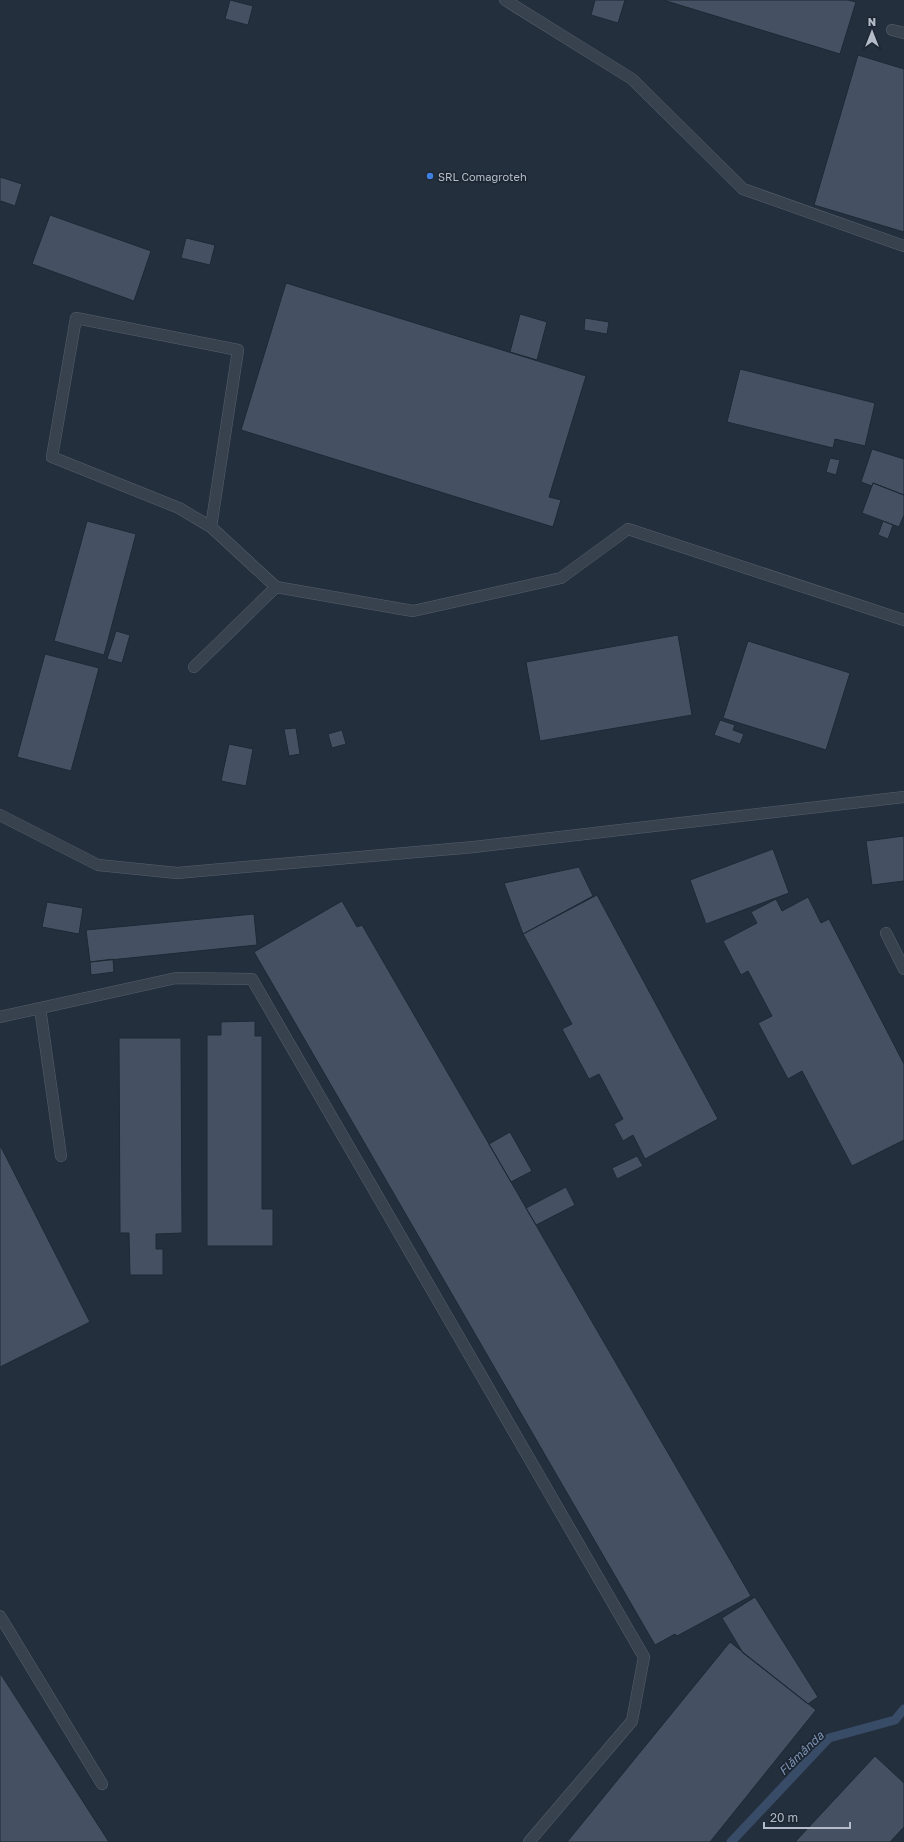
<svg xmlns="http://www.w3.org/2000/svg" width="904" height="1842" font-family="'Golos Text',sans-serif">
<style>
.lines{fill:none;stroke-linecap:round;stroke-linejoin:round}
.stream{stroke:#394c67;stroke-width:9}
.building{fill:#455162;stroke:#1f2835}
.service-casing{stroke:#565f6c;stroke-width:12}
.service{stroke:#38414e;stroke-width:11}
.shop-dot{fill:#3f7fe0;stroke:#1d2633;stroke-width:1.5}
.labels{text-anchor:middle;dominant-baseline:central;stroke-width:3.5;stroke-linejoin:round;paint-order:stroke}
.poi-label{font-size:11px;fill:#b4bcc9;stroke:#1d2633;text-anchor:start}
.water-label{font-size:12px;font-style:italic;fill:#7c92b1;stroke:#1d2633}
</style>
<rect width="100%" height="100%" fill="#242f3e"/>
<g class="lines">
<!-- stream -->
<path class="stream" d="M 731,1842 L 829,1738 L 895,1720 L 904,1709"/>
</g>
<!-- building -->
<path class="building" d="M 230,0 L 253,6 L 248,25 L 225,19 Z
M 595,0 L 625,0 L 618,23 L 591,15 Z
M 663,0 L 848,0 L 856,2 L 840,54 Z
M 858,55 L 904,69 L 904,232 L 814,205 Z
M 0,177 L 22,184 L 15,206 L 1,201 L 0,203 Z
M 50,215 L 151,251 L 134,301 L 32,264 Z
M 186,238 L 215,245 L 210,265 L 181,258 Z
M 286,283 L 586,376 L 549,497 L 561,500 L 553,527 L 241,430 Z
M 520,314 L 547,322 L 537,360 L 510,352 Z
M 585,318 L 609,322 L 607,334 L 584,330 Z
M 740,369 L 875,403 L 865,446 L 835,439 L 833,448 L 727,422 Z
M 872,449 L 904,459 L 904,495 L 873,483 L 872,486 L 861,482 Z
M 830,458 L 840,460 L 836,475 L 826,472 Z
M 873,483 L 904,495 L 904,515 L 899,527 L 862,513 Z
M 87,521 L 136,534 L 104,655 L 54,641 Z
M 883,521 L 893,525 L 888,539 L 878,535 Z
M 116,631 L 130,635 L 122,663 L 107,659 Z
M 678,635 L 692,715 L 540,741 L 526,662 Z
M 748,641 L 850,673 L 826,750 L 723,718 Z
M 45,654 L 99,668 L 71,771 L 17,757 Z
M 720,720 L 735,725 L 733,730 L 744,734 L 740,744 L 714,735 Z
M 296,728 L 300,754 L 289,756 L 284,729 Z
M 342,730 L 346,744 L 332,748 L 328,734 Z
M 229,744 L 253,749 L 246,786 L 221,781 Z
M 904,836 L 904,881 L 872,885 L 866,841 Z
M 773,849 L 789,893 L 706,924 L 690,880 Z
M 579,867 L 593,896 L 523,934 L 504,883 Z
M 597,895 L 718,1119 L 645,1159 L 633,1135 L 623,1141 L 614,1124 L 623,1119 L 599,1074 L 589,1079 L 562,1029 L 572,1024 L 523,934 Z
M 808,897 L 821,923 L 829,919 L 904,1064 L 904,1140 L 852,1166 L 802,1071 L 788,1079 L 758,1023 L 772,1016 L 748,971 L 741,975 L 723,941 L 757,923 L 751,912 L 776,899 L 782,911 Z
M 342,901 L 357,927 L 362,925 L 751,1596 L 677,1636 L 675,1634 L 655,1645 L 254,952 Z
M 47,902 L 83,908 L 79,934 L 42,927 Z
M 254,914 L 257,945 L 90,962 L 86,930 Z
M 113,959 L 114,972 L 91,975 L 90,962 Z
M 255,1021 L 255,1036 L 262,1036 L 262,1209 L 273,1209 L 273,1246 L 207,1246 L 207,1035 L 221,1035 L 221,1022 Z
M 119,1038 L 181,1038 L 182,1233 L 156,1234 L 156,1249 L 163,1249 L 163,1275 L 130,1275 L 129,1233 L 120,1233 Z
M 510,1132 L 532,1171 L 511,1182 L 489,1144 Z
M 0,1145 L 90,1322 L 0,1367 Z
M 637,1156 L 643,1166 L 617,1179 L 612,1168 Z
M 566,1187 L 575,1205 L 536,1225 L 526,1208 Z
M 755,1597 L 818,1697 L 808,1704 L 743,1653 L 722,1618 Z
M 730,1642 L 816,1710 L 710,1842 L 567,1842 Z
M 0,1673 L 109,1842 L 0,1842 Z
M 875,1756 L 904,1783 L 904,1827 L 890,1842 L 795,1842 Z"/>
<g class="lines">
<defs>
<path id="service" d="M 505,0 L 632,79 L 743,189 L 904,246
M 892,30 L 904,33
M 211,527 L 238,350 L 76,318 L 52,457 L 179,508 L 211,527 L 276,587 L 413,611 L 561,578 L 628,529 L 904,620
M 194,667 L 276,587
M 0,815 L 98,865 L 177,873 L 474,847 L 904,797
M 886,933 L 904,969
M 40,1008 L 61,1156
M 0,1017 L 176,978 L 252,979 L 644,1657 L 632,1721 L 529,1842
M 0,1616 L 102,1784"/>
</defs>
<!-- service casing -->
<use href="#service" class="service-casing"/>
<!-- service -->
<use href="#service" class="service"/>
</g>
<!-- markers -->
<circle class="shop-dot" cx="430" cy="176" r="4"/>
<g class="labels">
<!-- poi labels -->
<g class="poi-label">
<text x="438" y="176">SRL Comagroteh</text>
</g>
<!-- water labels -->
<g class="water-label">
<text transform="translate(801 1753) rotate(-44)">Flămânda</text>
</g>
</g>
<!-- north arrow -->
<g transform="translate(872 32)" stroke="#1d2633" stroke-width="3" paint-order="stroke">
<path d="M0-3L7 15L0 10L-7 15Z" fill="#b4bcc9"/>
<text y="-6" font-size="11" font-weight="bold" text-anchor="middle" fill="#b4bcc9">N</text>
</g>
<!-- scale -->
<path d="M764 1822v6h86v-6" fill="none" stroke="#b4bcc9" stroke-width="2"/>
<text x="770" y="1822" font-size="12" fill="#b4bcc9" stroke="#1d2633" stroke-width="3" paint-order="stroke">20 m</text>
</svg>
